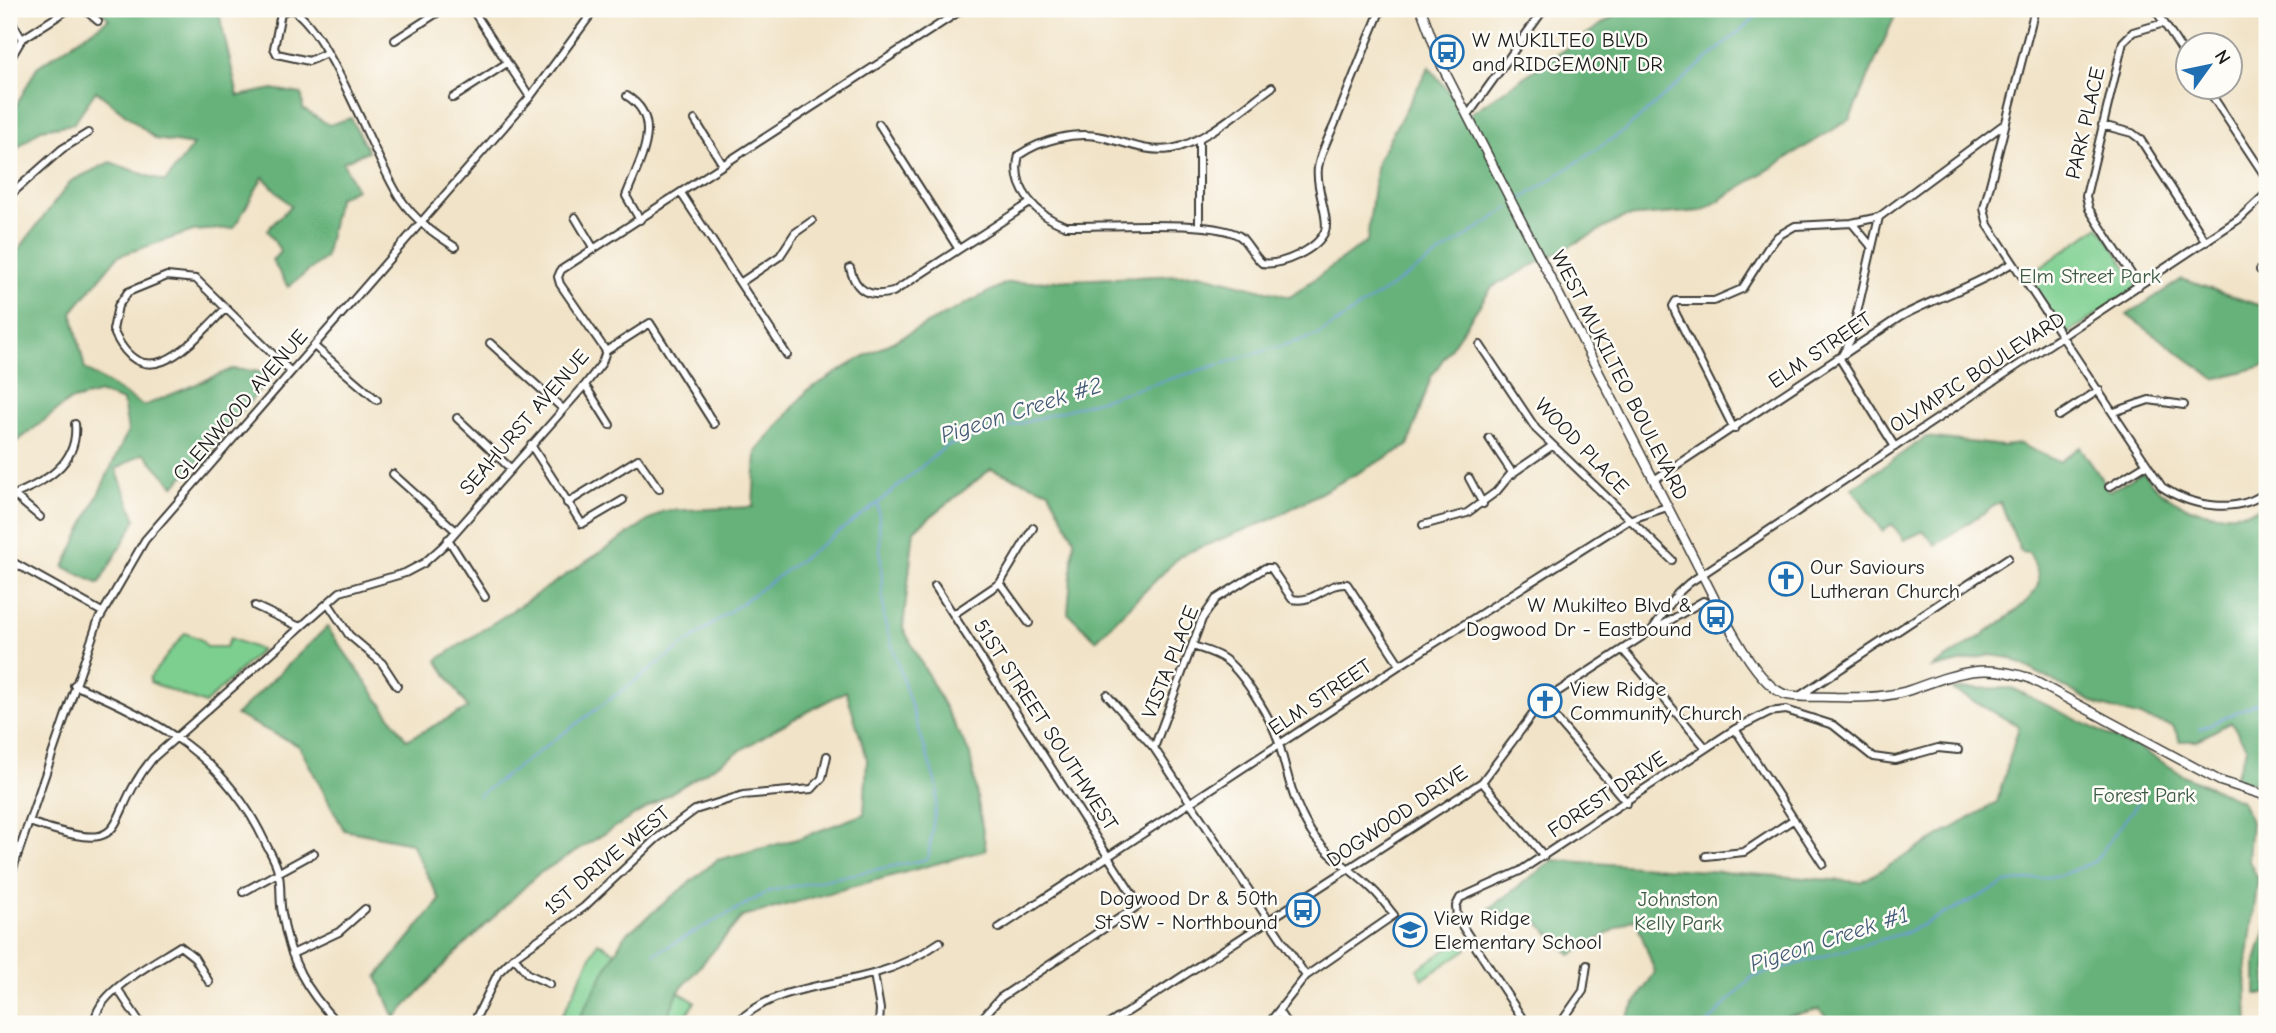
<svg xmlns="http://www.w3.org/2000/svg" width="2276" height="1033" font-family="'Comic Neue',sans-serif">
<style>
.green{fill:#7dcf90;stroke:#4c7656;stroke-width:2}
.forest{fill:#66b27a;stroke:#41674b;stroke-width:2}
.lines{fill:none;stroke-linecap:round;stroke-linejoin:round}
.stream{stroke:#6c9cd5;stroke-width:2}
.minor-casing{stroke:#3c3a36;stroke-width:10}
.major-casing{stroke:#3c3a36;stroke-width:11}
.minor{stroke:#fff;stroke-width:6}
.major{stroke:#fff;stroke-width:8}
.labels{text-anchor:middle;dominant-baseline:central;stroke-width:5;stroke-linejoin:round;paint-order:stroke}
.poi-label{font-size:21px;fill:#1c1c1c;stroke:#fdfcf7;text-anchor:start}
.street-label{font-size:21px;fill:#1c1c1c;stroke:#fdfcf7}
.park-label{font-size:21px;fill:#3e5b45;stroke:#fdfcf7}
.water-label{font-size:23px;font-style:italic;fill:#445c78;stroke:#fdfcf7}
</style>
<rect width="100%" height="100%" fill="#fdfcf7"/>
<filter id="ink" filterUnits="userSpaceOnUse"><feTurbulence type="fractalNoise" baseFrequency=".0143" numOctaves="2"/><feDisplacementMap in="SourceGraphic" scale="14" xChannelSelector="R" yChannelSelector="G"/><feConvolveMatrix kernelMatrix="1 2 1 2 8 2 1 2 1" color-interpolation-filters="sRGB"/></filter>
<filter id="wash" filterUnits="userSpaceOnUse"><feTurbulence type="fractalNoise" baseFrequency=".00686" numOctaves="4" result="noise"/><feDisplacementMap in="SourceGraphic" scale="28" xChannelSelector="R" yChannelSelector="G"/><feGaussianBlur stdDeviation="1.57" result="paint"/><feColorMatrix in="noise" values="0 0 0 0 0 0 0 0 0 0 0 0 0 0 0 0 0 1.4 0 .05"/><feComposite in="paint" operator="in"/></filter>
<g filter="url(#wash)">
<rect width="100%" height="100%" fill="#f1e3c7"/>
<!-- green -->
<path class="green" d="M 2099,226 L 2139,286 L 2063,337 L 2023,280 Z
M 185,633 L 200,639 L 207,647 L 226,647 L 230,638 L 261,650 L 205,704 L 150,682 L 150,677 Z
M 1461,940 L 1467,949 L 1423,979 L 1417,969 Z
M 598,942 L 695,1002 L 680,1024 L 558,1024 Z"/>
<!-- forest -->
<path class="forest" d="M 99,9 L 223,9 L 219,13 L 238,96 L 273,89 L 302,94 L 303,109 L 329,125 L 351,118 L 368,151 L 343,162 L 356,189 L 338,198 L 325,258 L 288,287 L 272,260 L 281,252 L 267,230 L 291,206 L 263,177 L 234,228 L 193,231 L 118,256 L 72,312 L 85,369 L 144,406 L 232,369 L 274,373 L 207,453 L 174,486 L 144,453 L 116,469 L 136,520 L 99,584 L 64,567 L 128,431 L 123,401 L 101,393 L 69,401 L 9,448 L 9,262 L 71,181 L 110,162 L 165,182 L 193,145 L 156,139 L 96,91 L 73,124 L 41,129 L 9,155 L 9,119 L 37,67 L 109,19 Z
M 1624,9 L 1898,9 L 1850,119 L 1702,211 L 1625,217 L 1492,287 L 1431,377 L 1408,446 L 1272,519 L 1181,555 L 1096,640 L 1068,613 L 1074,539 L 1049,491 L 991,469 L 914,530 L 903,628 L 970,754 L 986,850 L 742,917 L 679,991 L 664,1024 L 576,1024 L 624,936 L 717,860 L 797,839 L 864,814 L 867,759 L 846,691 L 779,727 L 537,875 L 447,962 L 395,1018 L 377,977 L 440,900 L 411,843 L 344,830 L 299,746 L 236,715 L 327,627 L 407,740 L 468,708 L 437,660 L 663,511 L 753,507 L 756,452 L 807,391 L 859,359 L 1006,283 L 1200,274 L 1290,297 L 1367,241 L 1377,161 L 1429,67 L 1468,115 Z
M 2182,279 L 2267,308 L 2267,365 L 2215,379 L 2127,315 Z
M 1926,437 L 2003,446 L 2020,444 L 2059,462 L 2080,447 L 2110,491 L 2143,472 C 2168,508 2217,524 2260,508 L 2263,514 L 2267,513 L 2267,785 L 2234,779 L 2247,748 L 2231,722 L 2196,741 L 2180,741 L 2173,726 L 2098,705 L 2010,658 L 1990,655 L 1930,669 C 1952,654 2033,608 2038,584 C 2040,573 2033,562 2029,553 L 2021,552 L 2000,502 L 1935,545 L 1924,531 L 1904,540 L 1892,524 L 1882,531 L 1852,488 Z
M 2012,688 L 2132,747 L 2134,745 L 2187,777 L 2242,801 L 2251,822 L 2248,859 L 2258,879 L 2246,972 L 2248,1024 L 1832,1024 L 1819,1009 L 1753,1024 L 1622,1024 L 1655,972 L 1635,918 L 1571,955 L 1538,922 L 1489,909 L 1553,860 L 1861,882 L 1997,802 L 2019,726 L 1951,689 Z
M 2267,925 L 2267,994 L 2256,994 L 2256,961 Z"/>
<g class="lines">
<!-- stream -->
<path class="stream" d="M 1522,199 L 1624,131 L 1765,9
M 2200,729 L 2267,698
M 478,796 L 878,503 L 946,446 L 1318,335 L 1509,208
M 654,954 L 770,891 L 928,859 L 938,790 L 884,620 L 878,504
M 1707,1024 L 1752,977 L 1910,931 L 2006,883 L 2061,875 L 2094,862 L 2143,796"/>
</g>
</g>
<g filter="url(#ink)">
<g class="lines">
<defs>
<path id="minor" d="M 84,9 L 98,21
M 290,9 L 281,13 L 274,48 L 277,54 L 309,61 L 326,53
M 291,9 C 329,28 373,157 400,198 C 415,220 433,233 455,247
M 472,9 L 530,97
M 2035,9 L 1984,208 L 1988,225 L 2162,487 C 2192,507 2238,515 2267,491
M 2155,9 L 2188,60
M 2264,9 L 2267,14
M 9,17 L 22,39
M 395,40 L 443,9
M 9,61 L 22,39 L 69,9
M 1272,87 C 1244,107 1204,143 1171,149 C 1147,153 1124,142 1102,137 C 1075,131 1041,140 1019,155 C 1010,188 1037,216 1066,226 C 1100,227 1220,218 1242,238 C 1249,246 1254,256 1262,263 C 1281,266 1317,250 1325,231 C 1330,218 1315,188 1318,168 C 1320,153 1329,137 1335,123 C 1350,85 1365,47 1381,9
M 2207,88 L 2267,179
M 627,96 C 666,120 638,163 626,196 L 640,220
M 453,98 L 507,63
M 1468,115 L 1544,9
M 695,120 L 723,165
M 879,124 L 958,248
M 2102,125 L 2132,133 L 2140,139 L 2206,242
M 1199,138 L 1199,226
M 681,193 L 787,355
M 9,196 L 62,149 L 88,133
M 575,217 L 594,249
M 1879,217 L 1851,339 L 1840,359 L 1895,447
M 1852,223 L 1871,246
M 850,268 C 856,292 870,298 893,292 L 1030,203
M 2260,270 L 2267,264
M 740,283 L 780,256 L 795,233 L 812,221
M 2139,286 L 2089,209 L 2086,196 L 2123,42 L 2133,32 L 2164,23
M 226,308 C 193,341 145,402 113,330 L 118,306 L 128,292 L 167,276 L 196,279 L 291,372
M 490,343 L 562,408
M 1480,345 L 1536,429 L 1672,560
M 314,346 L 377,400
M 606,351 L 560,284 L 558,277 L 561,270 L 963,9
M 606,351 L 650,323 L 714,424
M 585,385 L 610,425
M 2114,412 L 2149,400 L 2184,405
M 2059,416 L 2099,390
M 457,418 L 510,468
M 1734,429 L 1675,312 L 1673,306 L 1676,301 L 1714,301 L 1742,289 L 1768,248 L 1778,236 L 1795,226 L 1852,223 L 1879,217 L 2003,125
M 1489,438 L 1513,474
M 531,445 L 582,524 L 623,500
M 393,474 L 455,530
M 1469,478 L 1483,504
M 1654,480 L 1900,317 C 1937,297 1976,286 2012,263
M 2109,487 L 2145,465
M 14,495 L 40,517
M 9,497 C 43,483 79,465 75,424
M 567,503 L 638,459 L 659,489
M 1423,525 L 1467,513 L 1496,492 L 1510,475 L 1552,446
M 448,539 L 485,597
M 9,560 L 102,612
M 1000,583 L 1029,623
M 935,586 L 1139,905 L 1000,998 L 977,1024
M 328,603 L 349,635 L 382,663 L 397,686
M 255,606 L 300,627
M 954,614 L 1000,583 L 1033,528
M 1654,630 L 1703,601 L 1718,607
M 1193,646 C 1204,650 1218,653 1227,661 C 1245,676 1275,724 1280,747 C 1288,777 1294,805 1311,832 C 1327,856 1353,870 1373,890 C 1381,897 1387,907 1394,915 L 1306,976 L 1268,1024
M 1623,650 L 1706,748
M 74,685 C 156,718 226,758 265,842 C 269,851 276,861 278,871 C 282,884 279,900 282,913 C 290,962 305,989 338,1024
M 1107,695 L 1154,748 L 1306,976
M 1801,695 L 2008,558
M 1542,702 L 1627,803
M 1735,729 L 1823,864
M 1154,748 L 1202,619 L 1216,599 L 1265,568 L 1271,568 L 1292,599 C 1316,604 1325,582 1347,584 L 1400,665
M 1482,782 L 1544,856
M 29,822 C 140,859 99,822 153,758 L 340,592 L 405,573 L 424,563 L 443,546 L 585,385 L 602,363 L 606,351
M 1706,856 L 1744,852 L 1794,819
M 9,880 L 98,621 L 145,540 L 530,97 L 595,9
M 243,892 L 314,853
M 999,928 L 1400,665 L 1629,520 L 1667,507
M 292,954 L 339,932 L 365,909
M 514,957 L 528,974 L 550,984
M 874,974 L 880,1009 L 879,1024
M 117,988 L 141,1024
M 1279,1012 L 1287,1024
M 95,1024 C 93,993 156,962 180,946 L 194,957 L 209,982
M 473,1024 L 498,973 L 514,957 L 584,907 L 656,839 L 695,810 L 743,795 L 812,789 L 822,778 L 827,756
M 735,1024 C 775,985 826,988 876,973 C 900,966 920,956 940,942
M 1109,1024 L 1482,782 L 1542,702 L 1652,630 L 1677,594 L 1689,583 L 2239,219 L 2267,193
M 1526,1024 L 1457,918 L 1456,906 L 1460,898 L 1520,871 L 1735,729 L 1769,712 L 1786,710 L 1833,725 L 1873,757 L 1895,760 L 1938,748 L 1958,750
M 1560,1024 L 1583,991 L 1587,965"/>
<path id="major" d="M 1421,9 L 1442,66 L 1702,574 C 1717,603 1755,687 1787,695 C 1802,698 1820,696 1835,697 C 1860,698 1887,698 1910,690 C 1955,674 1981,662 2029,678 L 2220,781 L 2267,796"/>
</defs>
<!-- minor casing -->
<use href="#minor" class="minor-casing"/>
<!-- major casing -->
<use href="#major" class="major-casing"/>
<!-- minor -->
<use href="#minor" class="minor"/>
<!-- major -->
<use href="#major" class="major"/>
</g>
</g>
<!-- icons -->
<defs>
<symbol id="bus-ring" viewBox="-11 -11 22 22"><circle r="9.5" fill="#fdfcf7" stroke="#1f6fb2" stroke-width="1.5"/><path d="M-5-6H5V4H4V6H2V4H-2V6H-4V4H-5ZM-3.5-4V0h7V-4ZM-3.5 1.2v1.5H-2V1.2ZM2 1.2v1.5H3.5V1.2Z" fill="#1f6fb2"/></symbol>
<symbol id="church-ring" viewBox="-11 -11 22 22"><circle r="9.5" fill="#fdfcf7" stroke="#1f6fb2" stroke-width="1.5"/><path d="M-1.2-6h2.4v3.5h3.3v2.4h-3.3V6h-2.4V-.1h-3.3v-2.4h3.3Z" fill="#1f6fb2"/></symbol>
<symbol id="school-ring" viewBox="-11 -11 22 22"><circle r="9.5" fill="#fdfcf7" stroke="#1f6fb2" stroke-width="1.5"/><path d="M0-5L7-2L0 1L-7-2ZM-4 1L0 2.5L4 1V4Q0 6-4 4Z" fill="#1f6fb2"/></symbol>
</defs>
<g fill-rule="evenodd">
<use href="#bus-ring" x="1428" y="33" width="38" height="38"/>
<use href="#church-ring" x="1767" y="560" width="38" height="38"/>
<use href="#bus-ring" x="1697" y="598" width="38" height="38"/>
<use href="#church-ring" x="1526" y="682" width="38" height="38"/>
<use href="#bus-ring" x="1284" y="891" width="38" height="38"/>
<use href="#school-ring" x="1391" y="911" width="38" height="38"/>
</g>
<g class="labels">
<!-- poi labels -->
<g class="poi-label">
<text x="1472" y="40">W MUKILTEO BLVD<tspan x="1472" dy="24">and RIDGEMONT DR</tspan></text>
<text x="1810" y="567">Our Saviours<tspan x="1810" dy="24">Lutheran Church</tspan></text>
<text x="1692" y="605" text-anchor="end">W Mukilteo Blvd &amp;<tspan x="1692" dy="24">Dogwood Dr - Eastbound</tspan></text>
<text x="1570" y="689">View Ridge<tspan x="1570" dy="24">Community Church</tspan></text>
<text x="1278" y="898" text-anchor="end">Dogwood Dr &amp; 50th<tspan x="1278" dy="24">St SW - Northbound</tspan></text>
<text x="1434" y="918">View Ridge<tspan x="1434" dy="24">Elementary School</tspan></text>
</g>
<!-- street labels -->
<g class="street-label">
<text transform="translate(2085 123) rotate(-77)">PARK PLACE</text>
<text transform="translate(1820 350) rotate(-34)">ELM STREET</text>
<text transform="translate(1977 372) rotate(-33)">OLYMPIC BOULEVARD</text>
<text transform="translate(1620 375) rotate(63)">WEST MUKILTEO BOULEVARD</text>
<text transform="translate(240 405) rotate(-49)">GLENWOOD AVENUE</text>
<text transform="translate(524 422) rotate(-49)">SEAHURST AVENUE</text>
<text transform="translate(1582 446) rotate(46)">WOOD PLACE</text>
<text transform="translate(1170 662) rotate(-68)">VISTA PLACE</text>
<text transform="translate(1320 697) rotate(-34)">ELM STREET</text>
<text transform="translate(1046 725) rotate(57)">51ST STREET SOUTHWEST</text>
<text transform="translate(1607 794) rotate(-34)">FOREST DRIVE</text>
<text transform="translate(1397 816) rotate(-34)">DOGWOOD DRIVE</text>
<text transform="translate(607 860) rotate(-40)">1ST DRIVE WEST</text>
</g>
<!-- park labels -->
<g class="park-label">
<text x="2090" y="276">Elm Street Park</text>
<text x="2144" y="795">Forest Park</text>
<text x="1678" y="899">Johnston<tspan x="1678" dy="24">Kelly Park</tspan></text>
</g>
<!-- water labels -->
<g class="water-label">
<text transform="translate(1021 410) rotate(-18)">Pigeon Creek #2</text>
<text transform="translate(1829 939) rotate(-18)">Pigeon Creek #1</text>
</g>
</g>
<!-- margin -->
<rect width="2276" height="1033" fill="none" stroke="#fdfcf7" stroke-width="35"/>
<!-- north arrow -->
<g transform="translate(2209 66) rotate(57)"><circle r="33" fill="#fdfcf7" stroke="#a3a29f" stroke-width="2"/>
<path d="M0-5L12 26L0 18L-12 26Z" fill="#1f6fb2"/>
<text y="-10" font-size="19" font-weight="bold" text-anchor="middle" fill="#1c1c1c">N</text>
</g>
</svg>
